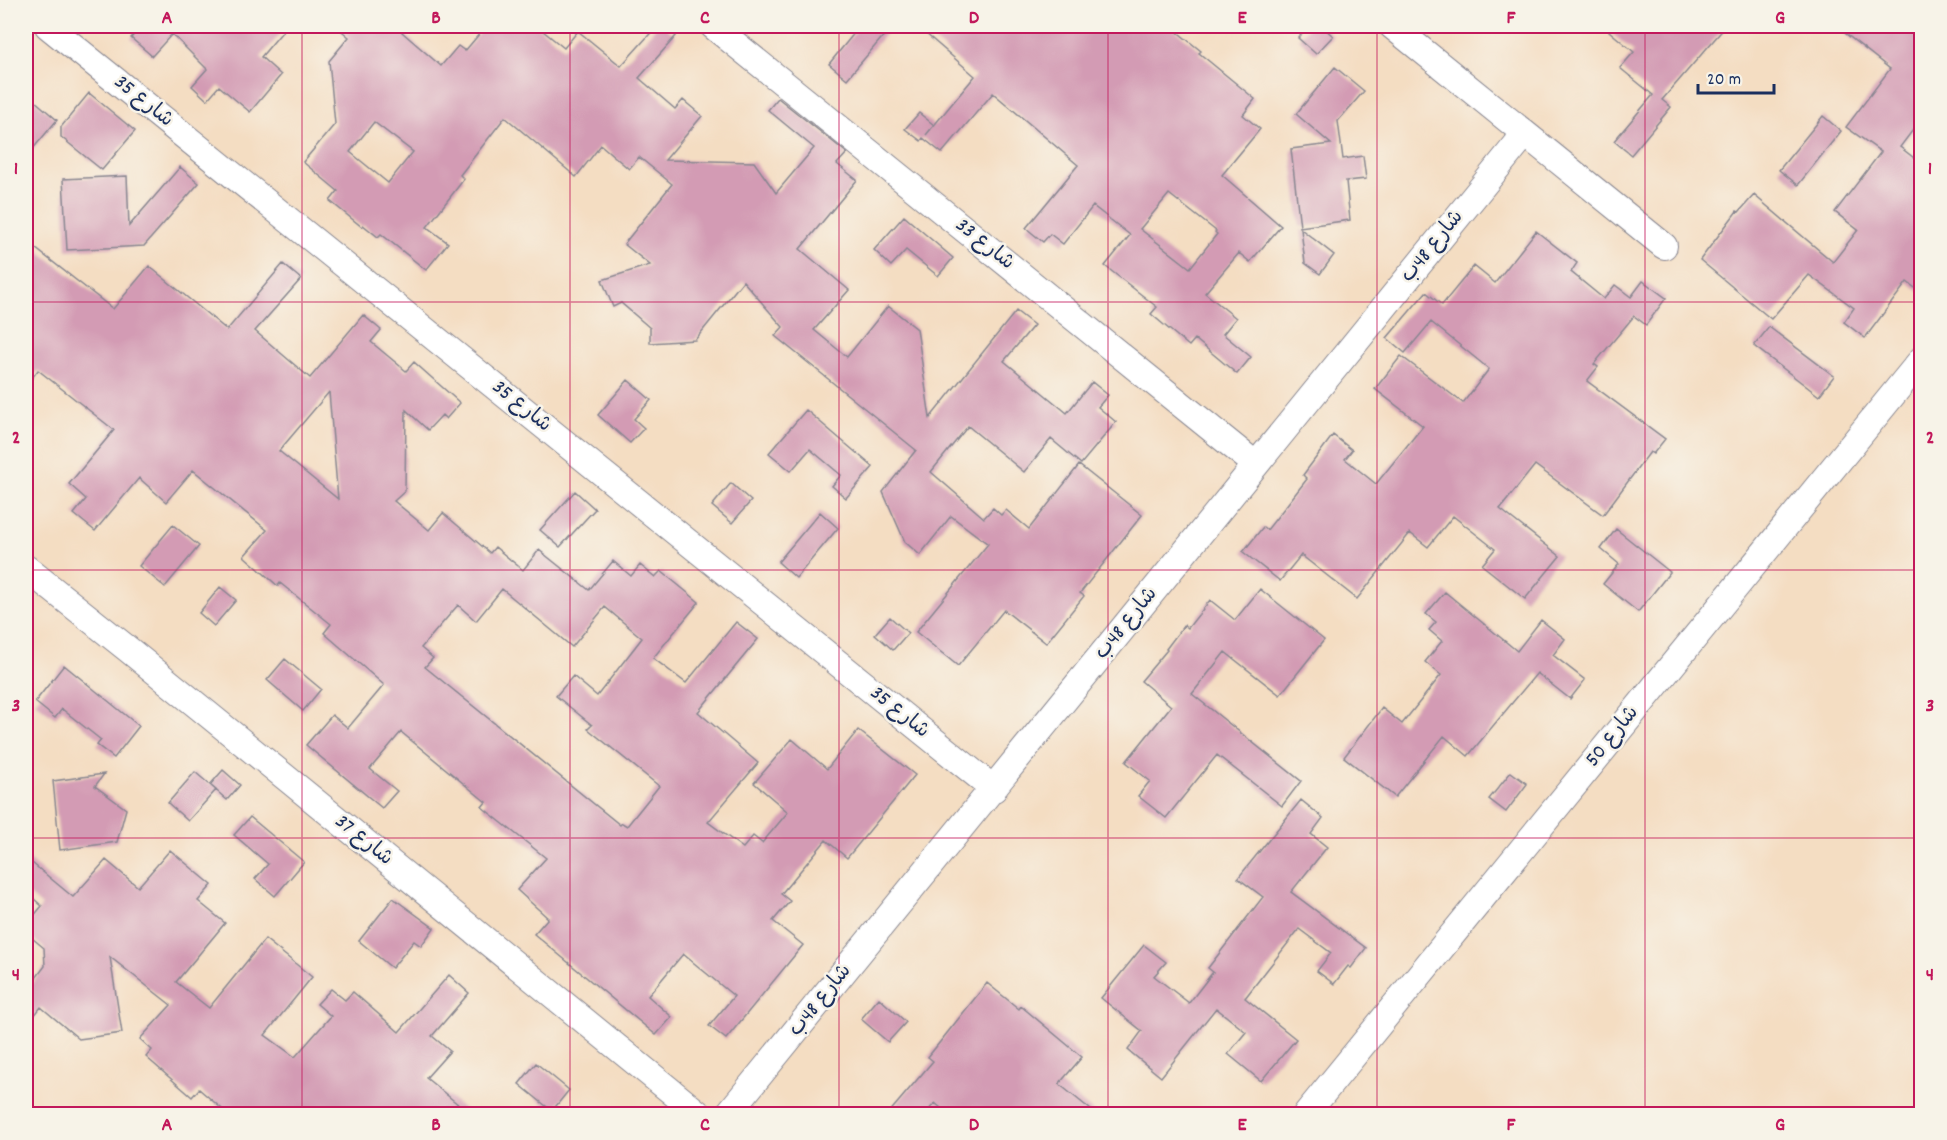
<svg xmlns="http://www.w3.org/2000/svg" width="1947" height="1140" font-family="Dekko,'Playpen Sans Arabic',sans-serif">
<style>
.building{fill:#d39bb4;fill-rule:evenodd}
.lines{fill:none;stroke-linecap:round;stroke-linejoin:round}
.minor-casing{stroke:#888690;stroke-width:28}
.minor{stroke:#fff;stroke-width:26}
.grid{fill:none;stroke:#c2185b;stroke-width:1.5;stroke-opacity:0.55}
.labels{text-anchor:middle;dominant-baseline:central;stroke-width:5;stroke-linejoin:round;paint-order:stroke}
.street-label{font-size:21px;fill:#1b2f5e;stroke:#f7f3e8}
.neatline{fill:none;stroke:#c2185b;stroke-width:2}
.grid-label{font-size:20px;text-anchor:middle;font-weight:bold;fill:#c2185b}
</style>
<rect width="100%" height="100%" fill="#f7f3e8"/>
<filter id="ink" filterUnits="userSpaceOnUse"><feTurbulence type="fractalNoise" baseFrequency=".0167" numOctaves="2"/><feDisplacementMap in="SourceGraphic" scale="12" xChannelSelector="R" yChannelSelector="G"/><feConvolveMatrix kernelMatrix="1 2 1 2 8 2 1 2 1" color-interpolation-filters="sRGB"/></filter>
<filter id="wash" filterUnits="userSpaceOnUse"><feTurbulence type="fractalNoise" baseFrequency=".008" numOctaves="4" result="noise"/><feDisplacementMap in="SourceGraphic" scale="24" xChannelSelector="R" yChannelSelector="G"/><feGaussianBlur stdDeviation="1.35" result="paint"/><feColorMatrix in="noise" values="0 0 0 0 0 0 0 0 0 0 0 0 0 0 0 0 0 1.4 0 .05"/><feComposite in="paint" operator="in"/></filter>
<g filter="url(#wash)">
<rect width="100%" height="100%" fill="#f4ddc2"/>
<g id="blocks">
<!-- building -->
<path class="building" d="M 142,26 L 287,26 L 261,57 L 281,75 L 250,112 L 219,86 L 207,100 L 192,86 L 207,69 L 172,34 L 152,56 L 131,38 Z
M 336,26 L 395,26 L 441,66 L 458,46 L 465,51 L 486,26 L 537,26 L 564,48 L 578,31 L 621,66 L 657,26 L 664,26 L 676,36 L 639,78 L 675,109 L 683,100 L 702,116 L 665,160 L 754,162 L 776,193 L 814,148 L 768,110 L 778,98 L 847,153 L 837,164 L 857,180 L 800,249 L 849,290 L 814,330 L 847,357 L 888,306 L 917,329 L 930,418 L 1016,311 L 1034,325 L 1004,361 L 1067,413 L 1092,382 L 1108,395 L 1098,407 L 1116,422 L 1081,464 L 1051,439 L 1024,472 L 968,426 L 931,472 L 984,518 L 993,508 L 1001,515 L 1006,510 L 1029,529 L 1079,465 L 1142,515 L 1080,593 L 1084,596 L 1046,643 L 1004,610 L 958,666 L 916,632 L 988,544 L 951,516 L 920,555 L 905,542 L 883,492 L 916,450 L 775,336 L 783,327 L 743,281 L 695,340 L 650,343 L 650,328 L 621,303 L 613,307 L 602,280 L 650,265 L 624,244 L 672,184 L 639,157 L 629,169 L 601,145 L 576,177 L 505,117 L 460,175 L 464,179 L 427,227 L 448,243 L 426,270 L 381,234 L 378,237 L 363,225 L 362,227 L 330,201 L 338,191 L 303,162 L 335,124 L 329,61 L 349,37 ZM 374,122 L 413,152 L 388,183 L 350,152 Z
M 860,26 L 892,26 L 847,79 L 829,64 Z
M 917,26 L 1170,26 L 1201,51 L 1199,53 L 1255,99 L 1243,115 L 1260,129 L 1222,175 L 1281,226 L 1250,262 L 1239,253 L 1205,293 L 1236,318 L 1223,334 L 1251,357 L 1237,374 L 1195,339 L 1189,346 L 1151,314 L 1157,307 L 1105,266 L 1130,235 L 1093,206 L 1063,244 L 1050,234 L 1043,242 L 1026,228 L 1078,165 L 993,93 L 942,153 L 923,138 L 921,141 L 905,129 L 919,113 L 934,125 L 926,135 L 975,76 ZM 1169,194 L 1216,231 L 1215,232 L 1217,234 L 1190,268 L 1140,229 Z
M 1310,26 L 1322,26 L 1333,36 L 1316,54 L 1298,38 Z
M 1603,26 L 1726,26 L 1662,100 L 1671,107 L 1631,155 L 1614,141 L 1653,95 L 1620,68 L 1634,52 Z
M 1836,26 L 1922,26 L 1922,118 L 1900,147 L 1922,164 L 1922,293 L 1907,282 L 1865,338 L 1844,322 L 1854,308 L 1809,275 L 1771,319 L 1700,260 L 1737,211 L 1739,212 L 1754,195 L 1833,262 L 1858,230 L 1835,212 L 1881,152 L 1846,127 L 1890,69 Z
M 1335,67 L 1364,91 L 1338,121 L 1343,159 L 1363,156 L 1366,179 L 1346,181 L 1350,220 L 1300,227 L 1291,149 L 1331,144 L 1296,114 Z
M 26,93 L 57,120 L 26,157 Z
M 89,93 L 135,131 L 102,170 L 61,137 L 61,127 Z
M 1823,116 L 1841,131 L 1798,185 L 1779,170 Z
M 180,167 L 199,183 L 144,246 L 67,250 L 63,179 L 127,176 L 129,226 Z
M 904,216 L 953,258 L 938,276 L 906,250 L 891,266 L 874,250 Z
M 1301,229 L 1334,255 L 1320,274 L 1305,263 Z
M 1536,231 L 1577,263 L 1571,272 L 1604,299 L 1615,285 L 1631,297 L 1643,281 L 1666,298 L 1646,325 L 1634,316 L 1594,364 L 1598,367 L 1587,381 L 1665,439 L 1653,454 L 1650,452 L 1603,515 L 1535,465 L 1500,509 L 1560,556 L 1525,599 L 1482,565 L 1495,549 L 1453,516 L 1428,547 L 1410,533 L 1357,599 L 1301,555 L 1280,581 L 1243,552 L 1263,527 L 1267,530 L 1307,479 L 1303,475 L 1333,435 L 1352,450 L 1345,459 L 1376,484 L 1423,426 L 1375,389 L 1401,356 L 1463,403 L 1489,369 L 1431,322 L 1405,353 L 1387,338 L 1426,292 L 1442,305 L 1474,266 L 1495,283 Z
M 26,241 L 113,309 L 149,266 L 227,330 L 283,264 L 301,279 L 255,331 L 310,378 L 363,315 L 381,330 L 371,342 L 406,371 L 414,362 L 460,403 L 446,419 L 442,415 L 428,430 L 406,410 L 405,491 L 394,501 L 429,530 L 443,513 L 490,553 L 495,547 L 523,570 L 539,550 L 589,590 L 613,561 L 631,576 L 640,565 L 655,577 L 661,571 L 699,602 L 653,658 L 686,683 L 736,622 L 758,639 L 698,712 L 758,763 L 708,822 L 743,848 L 753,836 L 762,843 L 788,812 L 754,783 L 792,739 L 827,769 L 858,730 L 915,775 L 847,858 L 826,840 L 781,894 L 790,901 L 773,921 L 803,945 L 726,1039 L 709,1026 L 734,996 L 683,954 L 648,996 L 672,1017 L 656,1035 L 534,934 L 548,918 L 517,890 L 546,858 L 482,807 L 486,802 L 401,732 L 370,769 L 397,791 L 382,808 L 306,745 L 332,715 L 348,728 L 384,685 L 324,633 L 331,624 L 280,583 L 278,586 L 244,556 L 267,530 L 193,470 L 166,502 L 139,478 L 95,531 L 74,514 L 86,499 L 69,484 L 114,430 L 38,370 L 26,386 ZM 329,392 L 338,499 L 279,451 ZM 502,589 L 572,647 L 605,607 L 642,638 L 597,696 L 573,676 L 556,696 L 592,725 L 588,729 L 659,786 L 627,826 L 622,823 L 620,825 L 425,667 L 433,658 L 421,648 L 458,605 L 476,621 Z
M 1769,327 L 1834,376 L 1819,396 L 1754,346 Z
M 628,380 L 651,400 L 634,419 L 644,428 L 630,443 L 598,415 Z
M 806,410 L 873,467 L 846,498 L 832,486 L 841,475 L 810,449 L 791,471 L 769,453 Z
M 731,483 L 751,501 L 732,523 L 712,506 Z
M 575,491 L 595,509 L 560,547 L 540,530 Z
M 820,512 L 838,528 L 796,578 L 778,562 Z
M 173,525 L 199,546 L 165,587 L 139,566 Z
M 1616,529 L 1670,572 L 1638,612 L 1603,584 L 1619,564 L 1601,549 Z
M 220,587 L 236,600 L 214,626 L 199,613 Z
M 1260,589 L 1324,640 L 1280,695 L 1225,652 L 1192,694 L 1301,781 L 1282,806 L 1217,755 L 1166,818 L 1138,796 L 1150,781 L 1126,762 L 1171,706 L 1141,681 L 1167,650 L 1166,649 L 1184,625 L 1188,628 L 1210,600 L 1235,620 Z
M 1445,592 L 1517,651 L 1541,620 L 1565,639 L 1553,655 L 1585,680 L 1570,699 L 1537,673 L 1468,756 L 1444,736 L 1395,797 L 1344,757 L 1382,708 L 1402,724 L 1441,675 L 1425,662 L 1442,641 L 1429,630 L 1436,622 L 1426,614 Z
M 890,617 L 908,633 L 893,650 L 875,634 Z
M 285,659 L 321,689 L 303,711 L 267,680 Z
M 64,665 L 139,726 L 114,758 L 97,745 L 101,740 L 62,709 L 55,718 L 35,702 Z
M 223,770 L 240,785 L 227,800 L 210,785 Z
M 195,772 L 216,790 L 188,821 L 168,803 Z
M 1511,772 L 1527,784 L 1506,812 L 1489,799 Z
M 104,774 L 95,786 L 126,809 L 117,842 L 60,850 L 53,781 Z
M 1301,800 L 1323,818 L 1311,834 L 1327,847 L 1291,892 L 1366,948 L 1351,968 L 1348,966 L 1334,984 L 1317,971 L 1331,953 L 1299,929 L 1245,998 L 1296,1039 L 1261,1081 L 1228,1054 L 1246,1032 L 1216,1008 L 1161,1077 L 1128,1050 L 1142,1031 L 1101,998 L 1144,945 L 1166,962 L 1154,976 L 1189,1003 L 1213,972 L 1208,968 L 1263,897 L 1238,878 Z
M 250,817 L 304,862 L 275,896 L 255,879 L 268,864 L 234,835 Z
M 170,850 L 212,885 L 198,901 L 225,923 L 176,982 L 209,1008 L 265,939 L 312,977 L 265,1035 L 295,1057 L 331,1016 L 317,1004 L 331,989 L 345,1000 L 353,992 L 399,1032 L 449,975 L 469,993 L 432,1036 L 450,1051 L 426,1078 L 470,1114 L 228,1114 L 199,1089 L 192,1097 L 146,1057 L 152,1050 L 140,1039 L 171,1005 L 110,957 L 122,1033 L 79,1039 L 41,1007 L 26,1026 L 26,991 L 45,966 L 44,948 L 26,933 L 26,925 L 42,906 L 26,892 L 26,858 L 73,897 L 106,860 L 138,887 Z
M 393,898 L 434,928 L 421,946 L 414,941 L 392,968 L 359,941 Z
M 987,983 L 1019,1009 L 1021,1006 L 1082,1057 L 1059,1084 L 1096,1114 L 948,1114 L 935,1103 L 925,1114 L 888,1114 L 933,1061 L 928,1057 Z
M 879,998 L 906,1022 L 888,1042 L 861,1019 Z
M 536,1063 L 569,1090 L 552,1111 L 519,1084 Z"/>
</g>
</g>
<g filter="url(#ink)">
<use href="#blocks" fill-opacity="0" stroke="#888690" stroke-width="1.5"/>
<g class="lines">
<defs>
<path id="minor" d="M 48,26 L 994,789
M 713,26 L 1255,464
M 1392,26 L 1664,246
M 26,568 L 129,650 L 699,1114
M 728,1114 L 1525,134
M 1306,1114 L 1922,359"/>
</defs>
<!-- minor casing -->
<use href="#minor" class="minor-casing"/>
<!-- minor -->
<use href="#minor" class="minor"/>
</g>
</g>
<!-- grid -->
<path class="grid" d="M 302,26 L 302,1114M 570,26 L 570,1114M 839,26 L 839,1114M 1108,26 L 1108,1114M 1377,26 L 1377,1114M 1645,26 L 1645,1114M 26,302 L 1922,302M 26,570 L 1922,570M 26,838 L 1922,838"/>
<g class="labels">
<!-- street labels -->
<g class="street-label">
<text transform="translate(143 102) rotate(39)">شارع 35</text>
<text transform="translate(984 245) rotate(39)">شارع 33</text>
<text transform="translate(1433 247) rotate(-51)">شارع 48ب</text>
<text transform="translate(521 407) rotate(39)">شارع 35</text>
<text transform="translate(1127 624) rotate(-51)">شارع 48ب</text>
<text transform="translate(899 713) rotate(39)">شارع 35</text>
<text transform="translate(1613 737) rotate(-51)">شارع 50</text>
<text transform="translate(363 841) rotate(39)">شارع 37</text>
<text transform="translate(821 1001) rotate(-51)">شارع 48ب</text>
</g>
</g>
<!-- margin -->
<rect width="1947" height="1140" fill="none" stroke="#f7f3e8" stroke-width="66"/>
<!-- scale -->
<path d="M1698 84v9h76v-9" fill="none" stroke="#1b2f5e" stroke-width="3"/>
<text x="1707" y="84" font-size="18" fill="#1b2f5e" stroke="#f7f3e8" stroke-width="4.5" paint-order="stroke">20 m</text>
<rect x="33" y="33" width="1881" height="1074" class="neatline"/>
<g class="grid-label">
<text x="167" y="23">A</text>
<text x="436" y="23">B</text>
<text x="705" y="23">C</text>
<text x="974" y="23">D</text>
<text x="1242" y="23">E</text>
<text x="1511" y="23">F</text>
<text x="1780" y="23">G</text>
<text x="16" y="174">1</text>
<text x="1930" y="174">1</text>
<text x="16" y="443">2</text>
<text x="1930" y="443">2</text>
<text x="16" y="711">3</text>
<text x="1930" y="711">3</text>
<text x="16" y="980">4</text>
<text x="1930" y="980">4</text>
<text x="167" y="1130">A</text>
<text x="436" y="1130">B</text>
<text x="705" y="1130">C</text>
<text x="974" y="1130">D</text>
<text x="1242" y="1130">E</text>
<text x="1511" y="1130">F</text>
<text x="1780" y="1130">G</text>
</g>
</svg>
